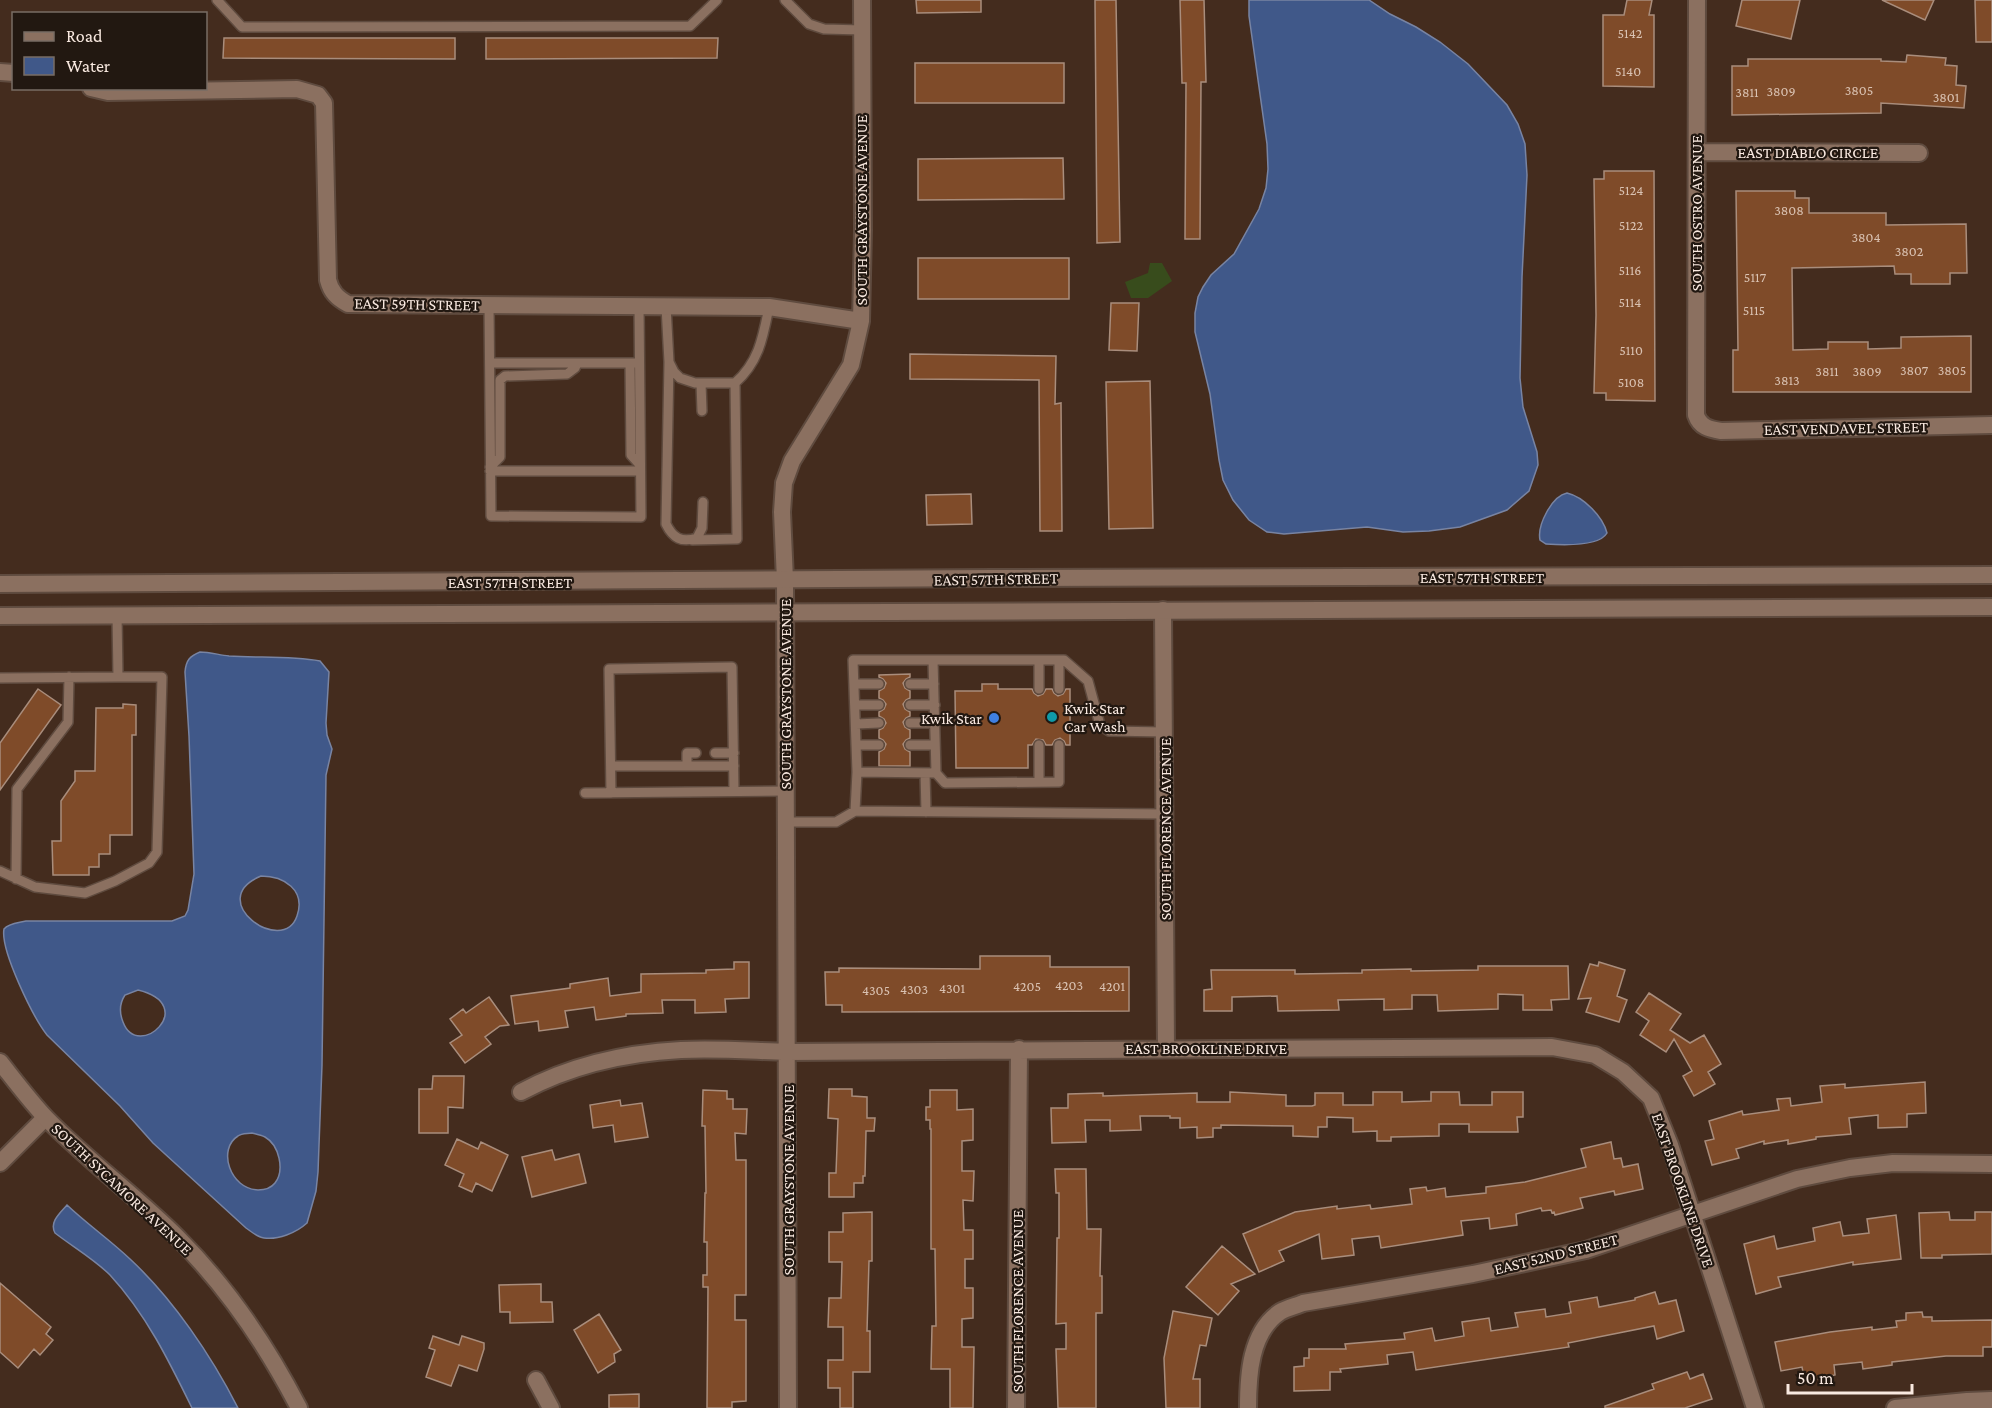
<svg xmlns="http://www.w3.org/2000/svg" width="1992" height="1408" font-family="'Crimson Pro',serif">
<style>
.green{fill:#384c1c}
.water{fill:#405889;stroke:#7884a3;stroke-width:1.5;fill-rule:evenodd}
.building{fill:#7f4b29;stroke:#a98d7c;stroke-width:1.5}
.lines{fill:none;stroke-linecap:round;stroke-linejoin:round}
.service-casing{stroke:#5f4b3f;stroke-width:12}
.minor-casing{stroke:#5f4b3f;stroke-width:20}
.secondary-casing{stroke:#5f4b3f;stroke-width:20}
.service{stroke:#8b7060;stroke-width:9}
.minor{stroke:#8b7060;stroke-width:16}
.secondary{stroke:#8b7060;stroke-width:16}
.culture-dot{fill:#0f9aa8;stroke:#221811;stroke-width:2}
.shop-dot{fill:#3f7fe0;stroke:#221811;stroke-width:2}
.labels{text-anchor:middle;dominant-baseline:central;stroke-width:4.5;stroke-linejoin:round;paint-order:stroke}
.number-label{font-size:14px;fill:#dac2b2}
.street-label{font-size:16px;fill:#f9e9e0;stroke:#221811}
.poi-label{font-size:16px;fill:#f9e9e0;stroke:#221811;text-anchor:start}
</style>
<rect width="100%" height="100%" fill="#442c1e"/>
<!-- green -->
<path class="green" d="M 1150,263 L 1162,263 L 1172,281 L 1148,298 L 1131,298 L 1125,282 L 1148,273 Z"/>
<!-- water -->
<path class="water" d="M 1249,0 L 1369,0 L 1390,14 L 1416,27 L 1440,42 L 1468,64 L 1507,105 L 1518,124 L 1525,144 L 1527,175 L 1522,277 L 1520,378 L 1523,407 L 1537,452 L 1538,465 L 1529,491 L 1507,510 L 1460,527 L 1429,531 L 1403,532 L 1367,527 L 1284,534 L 1267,532 L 1249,520 L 1233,500 L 1223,480 L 1219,460 L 1210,394 L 1195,332 L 1195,313 L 1198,297 L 1203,287 L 1211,275 L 1234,254 L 1259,209 L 1266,188 L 1268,169 L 1267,144 L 1249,16 Z
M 1567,493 C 1584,497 1603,517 1607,533 C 1599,547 1561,545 1546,544 L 1540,540 C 1537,525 1552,496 1567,493 Z
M 200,652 C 210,652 219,655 229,656 C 259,658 290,656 320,661 L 329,672 L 326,723 L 327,735 L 332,749 L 326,775 L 322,1065 L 318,1172 L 316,1191 L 307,1223 C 296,1233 278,1240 264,1238 C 257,1237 252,1232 246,1228 L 153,1143 L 120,1106 L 47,1035 C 33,1017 0,950 4,929 C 9,923 19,923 26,921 L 172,921 L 185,916 L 188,910 L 194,874 L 189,736 L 185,672 C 186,660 190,656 200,652 ZM 261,876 C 284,876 306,890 297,916 C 283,957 203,900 261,876 ZM 138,990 C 200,1005 138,1062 123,1022 C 119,1012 119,1004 125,995 ZM 252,1133 C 256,1134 261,1135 265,1137 C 279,1145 285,1170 275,1183 C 271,1188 265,1190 258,1190 C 230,1189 217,1149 238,1136 C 242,1133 247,1134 252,1133 Z
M 67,1205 C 87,1224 110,1240 130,1259 C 173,1299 211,1355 238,1408 L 192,1408 C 169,1361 146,1314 110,1275 C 94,1259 73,1247 55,1233 C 49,1222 60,1213 67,1205 Z"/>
<!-- building -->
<path class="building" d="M 916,0 L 981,0 L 981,12 L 917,13 Z
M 1095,0 L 1116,0 L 1120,242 L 1097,243 Z
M 1180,0 L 1204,0 L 1206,82 L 1201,82 L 1200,239 L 1185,239 L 1186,83 L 1182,83 Z
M 1627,0 L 1652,0 L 1649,15 L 1654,15 L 1654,87 L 1603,86 L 1603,15 L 1624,15 Z
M 1742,0 L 1800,0 L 1791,39 L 1736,26 Z
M 1882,0 L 1934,0 L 1925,20 Z
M 1975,0 L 1992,0 L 1992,42 L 1976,42 Z
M 224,38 L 455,38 L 455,59 L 223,58 Z
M 486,38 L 718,38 L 717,58 L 486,59 Z
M 1907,55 L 1946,58 L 1945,65 L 1957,66 L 1956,85 L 1966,86 L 1964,108 L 1881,103 L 1881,113 L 1732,115 L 1732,66 L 1748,66 L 1748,59 L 1881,59 L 1881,61 L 1906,62 Z
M 915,63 L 1064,63 L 1064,103 L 915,103 Z
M 1063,158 L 1064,199 L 918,200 L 918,159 Z
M 1604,171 L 1654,171 L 1655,401 L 1606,400 L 1606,393 L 1594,393 L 1596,315 L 1594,179 L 1604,179 Z
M 1736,191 L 1795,191 L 1795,198 L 1809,198 L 1809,213 L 1886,213 L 1886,225 L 1966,224 L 1967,273 L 1950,273 L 1950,284 L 1911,284 L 1911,274 L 1895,274 L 1894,266 L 1792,268 L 1793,350 L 1828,349 L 1828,342 L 1868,342 L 1868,349 L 1901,348 L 1901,337 L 1971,336 L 1971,392 L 1733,392 L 1733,350 L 1738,350 Z
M 918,258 L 1069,258 L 1069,299 L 918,299 Z
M 1111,303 L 1139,303 L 1137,351 L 1109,350 Z
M 910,354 L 1056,356 L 1055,404 L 1061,403 L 1062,531 L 1040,531 L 1039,380 L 910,379 Z
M 1150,381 L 1153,528 L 1109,529 L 1106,382 Z
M 971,494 L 972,524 L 927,525 L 926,495 Z
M 910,674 L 910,677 L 906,679 L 903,683 L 905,688 L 910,691 L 910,698 L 906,700 L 903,704 L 905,709 L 910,712 L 910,716 L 906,718 L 903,722 L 905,727 L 910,730 L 910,738 L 906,740 L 903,744 L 905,749 L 910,752 L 910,766 L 879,766 L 879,752 L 884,749 L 886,744 L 883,740 L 879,738 L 879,730 L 883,728 L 886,723 L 884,719 L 879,716 L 879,712 L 884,709 L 886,704 L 883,700 L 879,698 L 879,691 L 884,688 L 886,683 L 883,679 L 879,677 L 879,675 Z
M 982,684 L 998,684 L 998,689 L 1032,689 L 1034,693 L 1038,696 L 1043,694 L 1046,689 L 1052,689 L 1054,693 L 1058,696 L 1063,694 L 1066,689 L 1070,689 L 1070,745 L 1066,745 L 1064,741 L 1060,738 L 1055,740 L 1052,745 L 1046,745 L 1043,740 L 1036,739 L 1032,745 L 1028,745 L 1028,768 L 956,768 L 955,691 L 982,691 Z
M 38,689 L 61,705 L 0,790 L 0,743 Z
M 123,704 L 136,705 L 136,735 L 132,735 L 132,835 L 110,835 L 110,854 L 99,854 L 99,867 L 89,867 L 89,875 L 53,875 L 52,841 L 61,841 L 61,801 L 75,781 L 75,771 L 95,771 L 96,708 L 123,708 Z
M 980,956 L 1050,956 L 1050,967 L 1129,967 L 1129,1011 L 842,1012 L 842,1005 L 826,1005 L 825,972 L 839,972 L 839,968 L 980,969 Z
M 734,962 L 749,962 L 749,998 L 725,999 L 726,1012 L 695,1013 L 695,1000 L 662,1000 L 663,1013 L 626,1014 L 626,1016 L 596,1020 L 594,1007 L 565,1011 L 568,1027 L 539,1031 L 538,1021 L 515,1024 L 511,996 L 570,988 L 570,984 L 608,978 L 610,996 L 634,993 L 641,992 L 641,974 L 706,973 L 706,970 L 734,969 Z
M 1599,962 L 1625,970 L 1617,996 L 1627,1000 L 1619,1022 L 1586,1012 L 1591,998 L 1578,999 L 1590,964 L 1598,966 Z
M 1478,966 L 1568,966 L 1569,999 L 1551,1000 L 1552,1010 L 1523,1010 L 1523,995 L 1498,994 L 1498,1009 L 1438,1011 L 1437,995 L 1412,995 L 1412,1009 L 1384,1010 L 1384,999 L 1338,1000 L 1339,1010 L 1278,1011 L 1277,996 L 1232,997 L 1232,1011 L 1204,1011 L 1204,990 L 1212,989 L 1211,970 L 1295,970 L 1295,974 L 1362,973 L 1362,970 L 1411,969 L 1411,971 L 1478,970 Z
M 1649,993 L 1681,1014 L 1670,1030 L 1690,1043 L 1704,1035 L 1721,1064 L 1708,1072 L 1715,1084 L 1694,1096 L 1683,1076 L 1692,1071 L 1674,1039 L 1666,1052 L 1640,1035 L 1649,1021 L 1636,1012 Z
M 489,997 L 509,1025 L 500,1026 L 485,1037 L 491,1044 L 465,1063 L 450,1043 L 462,1035 L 450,1019 L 463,1009 L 466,1013 Z
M 433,1076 L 464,1076 L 463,1108 L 448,1107 L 448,1133 L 419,1133 L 419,1089 L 432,1089 Z
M 1925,1082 L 1926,1113 L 1907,1114 L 1907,1127 L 1878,1128 L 1878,1115 L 1849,1118 L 1851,1134 L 1816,1137 L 1816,1139 L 1788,1144 L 1788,1140 L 1764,1144 L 1764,1141 L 1736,1149 L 1739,1158 L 1712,1165 L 1705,1141 L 1714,1139 L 1709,1121 L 1742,1111 L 1743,1115 L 1779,1110 L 1777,1099 L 1790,1098 L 1791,1106 L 1822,1102 L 1820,1086 L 1845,1084 L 1845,1088 Z
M 829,1089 L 852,1089 L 852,1096 L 867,1097 L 867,1118 L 875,1118 L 874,1131 L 866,1131 L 865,1176 L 863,1176 L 863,1183 L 854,1183 L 854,1197 L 829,1197 L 829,1173 L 836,1173 L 838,1119 L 828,1118 Z
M 703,1090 L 727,1091 L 727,1099 L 733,1099 L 733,1109 L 747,1109 L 746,1134 L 735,1133 L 736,1160 L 746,1160 L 746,1295 L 735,1295 L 735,1320 L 746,1320 L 746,1401 L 732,1402 L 732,1408 L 707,1408 L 708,1287 L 703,1287 L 703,1275 L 707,1275 L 707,1242 L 704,1242 L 705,1193 L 706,1193 L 705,1126 L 702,1126 Z
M 930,1090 L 957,1090 L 957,1110 L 973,1109 L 973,1140 L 962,1141 L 962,1171 L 974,1171 L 973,1201 L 963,1200 L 964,1230 L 973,1230 L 973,1259 L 965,1259 L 965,1288 L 973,1288 L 973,1318 L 962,1319 L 962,1347 L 974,1347 L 973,1408 L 950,1408 L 950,1369 L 931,1369 L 932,1326 L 936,1326 L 935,1249 L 931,1249 L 931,1129 L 930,1129 L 930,1120 L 926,1120 L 926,1107 L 930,1107 Z
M 1230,1092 L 1286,1095 L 1286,1106 L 1312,1106 L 1315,1105 L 1315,1093 L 1343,1093 L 1343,1105 L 1373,1105 L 1373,1092 L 1402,1092 L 1402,1102 L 1431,1101 L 1431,1092 L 1459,1092 L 1460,1105 L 1492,1105 L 1492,1092 L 1523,1092 L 1523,1117 L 1517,1117 L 1518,1132 L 1469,1132 L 1469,1124 L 1439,1124 L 1439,1136 L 1391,1137 L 1391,1141 L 1377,1141 L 1377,1131 L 1353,1132 L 1353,1118 L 1327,1117 L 1327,1127 L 1318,1127 L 1318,1137 L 1293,1136 L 1293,1126 L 1221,1125 L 1221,1128 L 1213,1128 L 1213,1137 L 1197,1138 L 1197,1127 L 1180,1128 L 1180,1118 L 1170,1118 L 1170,1116 L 1140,1116 L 1141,1130 L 1110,1131 L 1110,1120 L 1085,1120 L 1086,1142 L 1052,1143 L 1051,1108 L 1068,1108 L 1068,1094 L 1103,1093 L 1103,1096 L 1197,1093 L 1197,1102 L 1230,1102 Z
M 620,1100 L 621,1106 L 642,1103 L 648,1137 L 615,1142 L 613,1125 L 593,1128 L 590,1105 Z
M 457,1139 L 478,1149 L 481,1142 L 508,1155 L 492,1191 L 476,1183 L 472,1192 L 459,1186 L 464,1174 L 445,1165 Z
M 1611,1142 L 1614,1159 L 1621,1158 L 1623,1167 L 1638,1164 L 1643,1189 L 1615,1195 L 1614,1191 L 1580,1198 L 1583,1208 L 1555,1215 L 1554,1212 L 1552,1213 L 1551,1210 L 1542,1211 L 1541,1208 L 1516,1214 L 1517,1225 L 1490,1229 L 1489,1218 L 1461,1221 L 1463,1235 L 1381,1248 L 1379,1236 L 1352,1239 L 1354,1255 L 1322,1259 L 1319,1234 L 1279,1251 L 1284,1261 L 1259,1272 L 1243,1234 L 1295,1212 L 1337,1206 L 1337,1209 L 1370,1205 L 1371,1209 L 1412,1204 L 1410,1189 L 1426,1187 L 1427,1191 L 1445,1188 L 1446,1197 L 1486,1193 L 1486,1187 L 1525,1182 L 1586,1167 L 1581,1149 Z
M 552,1150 L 555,1160 L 579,1154 L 586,1183 L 532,1197 L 522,1157 Z
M 1055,1169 L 1086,1169 L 1087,1229 L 1101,1229 L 1100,1276 L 1102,1276 L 1102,1313 L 1096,1313 L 1096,1408 L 1058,1408 L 1056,1349 L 1066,1349 L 1066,1323 L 1056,1324 L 1057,1238 L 1059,1238 L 1059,1193 L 1056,1193 Z
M 872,1212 L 872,1261 L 869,1261 L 867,1331 L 870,1331 L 870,1372 L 853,1372 L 853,1408 L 840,1408 L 840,1388 L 828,1388 L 828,1360 L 843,1360 L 843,1327 L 828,1327 L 829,1298 L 841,1298 L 842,1262 L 829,1262 L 829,1232 L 843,1232 L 843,1213 Z
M 1949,1212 L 1950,1220 L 1975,1220 L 1975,1212 L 1992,1212 L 1992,1254 L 1942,1255 L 1942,1258 L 1921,1258 L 1919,1213 Z
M 1896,1215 L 1901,1259 L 1853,1265 L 1853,1262 L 1778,1277 L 1781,1287 L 1756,1294 L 1744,1244 L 1774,1236 L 1777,1249 L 1815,1241 L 1813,1228 L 1840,1222 L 1843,1236 L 1869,1233 L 1867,1219 Z
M 1222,1246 L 1255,1274 L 1231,1284 L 1239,1291 L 1218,1315 L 1186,1287 Z
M 0,1283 L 51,1327 L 46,1334 L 53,1340 L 40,1355 L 34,1349 L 18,1368 L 0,1352 Z
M 541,1284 L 541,1302 L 552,1302 L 553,1322 L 510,1323 L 510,1312 L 500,1312 L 499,1285 Z
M 1655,1292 L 1659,1304 L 1676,1300 L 1684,1331 L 1657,1339 L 1654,1326 L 1568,1343 L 1569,1347 L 1416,1370 L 1413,1352 L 1387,1355 L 1388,1364 L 1340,1369 L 1341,1372 L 1330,1372 L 1330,1390 L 1294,1391 L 1294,1367 L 1304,1366 L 1304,1358 L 1309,1358 L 1309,1349 L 1346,1349 L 1345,1344 L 1405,1339 L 1404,1333 L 1432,1328 L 1435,1341 L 1464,1336 L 1462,1322 L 1489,1318 L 1491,1331 L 1518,1327 L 1515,1313 L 1545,1309 L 1546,1317 L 1571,1313 L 1569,1302 L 1597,1297 L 1599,1307 L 1635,1300 L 1635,1298 Z
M 1173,1311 L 1212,1318 L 1206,1346 L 1200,1345 L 1193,1379 L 1200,1379 L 1200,1408 L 1166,1408 L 1164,1358 Z
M 1922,1312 L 1923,1317 L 1932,1317 L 1932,1321 L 1992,1320 L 1992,1347 L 1983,1347 L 1983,1356 L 1946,1356 L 1892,1362 L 1892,1365 L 1863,1369 L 1862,1362 L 1834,1365 L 1835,1375 L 1805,1381 L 1802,1367 L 1781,1371 L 1775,1342 L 1830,1332 L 1872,1327 L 1872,1330 L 1897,1327 L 1896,1321 L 1906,1320 L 1906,1313 Z
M 599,1314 L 621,1350 L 614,1354 L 615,1362 L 598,1373 L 574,1330 Z
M 433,1336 L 459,1345 L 462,1336 L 484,1343 L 484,1349 L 477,1371 L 459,1365 L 451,1386 L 426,1377 L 435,1350 L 429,1348 Z
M 1687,1372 L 1690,1379 L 1703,1374 L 1712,1399 L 1685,1408 L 1605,1408 L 1605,1406 L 1654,1389 L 1652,1384 Z
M 639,1394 L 639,1408 L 609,1408 L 609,1395 Z"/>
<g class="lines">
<defs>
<path id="service" d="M 217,0 L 242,27 L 690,26 L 717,0
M 785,0 L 809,24 L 824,29 L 862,30
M 489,305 L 491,516 L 641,517 L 639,306
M 666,306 L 669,362 L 674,372 L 680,378 L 695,383 L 735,383 C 759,362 763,337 769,307
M 669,362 L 666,524 C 673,538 681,543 697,538 L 702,528 L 703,502
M 490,363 L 639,363
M 630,363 L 631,455 L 640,465
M 701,383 L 702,411
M 490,467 L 500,457 L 500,380 L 505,376 L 567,374 L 575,368 L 577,363
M 490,471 L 640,471
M 692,540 L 737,539 L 735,383
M 933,660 L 936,773 L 857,772 L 853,660 L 1064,660 L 1088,681 L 1100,725 L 1109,731 L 1164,732
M 1039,660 L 1039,689
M 1059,660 L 1059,689
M 0,678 L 118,677 L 117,615
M 854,684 L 879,684
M 910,684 L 934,684
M 855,705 L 879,705
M 910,705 L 935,705
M 910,723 L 935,723
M 856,724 L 879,723
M 856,745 L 879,745
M 910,745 L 935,745
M 1039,745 L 1039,782
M 715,753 L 734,753
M 611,766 L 734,766
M 687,766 L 687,753 L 696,753
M 925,773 L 926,812
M 936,773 L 945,783 L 1059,782 L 1059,745
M 585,793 L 786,791
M 611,793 L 609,669 L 732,667 L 734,791
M 855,811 L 1165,814
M 786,822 L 836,822 L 855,811 L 857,772
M 0,871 L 35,887 L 85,893 L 115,881 L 149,863 L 157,852 L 162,677 L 118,677
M 16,879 L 17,789 L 68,722 L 69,677"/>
<path id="minor" d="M 1697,0 L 1696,415 C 1700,427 1709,429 1721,431 L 1992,425
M 0,72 L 14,73
M 91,88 L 108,92 L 297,89 L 318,95 L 324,103 L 328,280 C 331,292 337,298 348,304 L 769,307 L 861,321
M 1697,152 L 1919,153
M 1163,610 L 1166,1048
M 521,1092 C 571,1065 625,1053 681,1050 C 716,1048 752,1051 787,1052 L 1552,1047 L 1595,1055 L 1623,1072 L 1651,1098 L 1670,1145 L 1755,1408
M 0,1163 L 45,1118
M 536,1380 L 551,1408
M 788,1408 L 785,580 L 782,512 L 784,483 L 792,461 L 851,365 L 861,321 L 863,230 L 862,0
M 1016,1408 L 1019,1049
M 1248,1408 C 1248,1376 1250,1332 1280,1312 C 1287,1308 1296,1306 1303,1303 L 1473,1274 L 1586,1250 L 1797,1179 L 1850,1168 L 1893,1163 L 1992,1164
M 1895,1408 L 1967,1401 L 1992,1400"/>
<path id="secondary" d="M 0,584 L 992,578 L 1992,575
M 0,616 L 1992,607
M 0,1062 C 15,1081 30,1101 46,1118 C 88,1161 136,1196 178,1238 C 227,1287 267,1346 299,1408"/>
</defs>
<!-- service casing -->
<use href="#service" class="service-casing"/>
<!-- minor casing -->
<use href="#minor" class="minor-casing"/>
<!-- secondary casing -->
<use href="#secondary" class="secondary-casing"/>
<!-- service -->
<use href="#service" class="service"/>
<!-- minor -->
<use href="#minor" class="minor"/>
<!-- secondary -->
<use href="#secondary" class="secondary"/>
</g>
<!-- markers -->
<circle class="culture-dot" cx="1052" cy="717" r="6"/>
<circle class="shop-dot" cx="994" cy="718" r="6"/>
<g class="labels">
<!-- number labels -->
<g class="number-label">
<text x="1630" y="33">5142</text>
<text x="1628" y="71">5140</text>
<text x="1859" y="90">3805</text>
<text x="1781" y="91">3809</text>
<text x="1747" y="92">3811</text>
<text x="1946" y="97">3801</text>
<text x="1631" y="190">5124</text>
<text x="1789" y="210">3808</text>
<text x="1631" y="225">5122</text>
<text x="1866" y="237">3804</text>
<text x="1909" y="251">3802</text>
<text x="1630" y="270">5116</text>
<text x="1755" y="277">5117</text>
<text x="1630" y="302">5114</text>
<text x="1754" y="310">5115</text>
<text x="1631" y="350">5110</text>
<text x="1914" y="370">3807</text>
<text x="1952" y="370">3805</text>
<text x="1827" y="371">3811</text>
<text x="1867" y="371">3809</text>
<text x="1787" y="380">3813</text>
<text x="1631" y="382">5108</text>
<text x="1069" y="985">4203</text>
<text x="1027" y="986">4205</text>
<text x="1112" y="986">4201</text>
<text x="952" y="988">4301</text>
<text x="914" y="989">4303</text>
<text x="876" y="990">4305</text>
</g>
<!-- street labels -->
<g class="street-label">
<text x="1808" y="152">EAST DIABLO CIRCLE</text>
<text transform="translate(861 210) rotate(-90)">SOUTH GRAYSTONE AVENUE</text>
<text transform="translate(1696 213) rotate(-90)">SOUTH OSTRO AVENUE</text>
<text transform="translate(417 304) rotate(1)">EAST 59TH STREET</text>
<text transform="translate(1846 428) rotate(-1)">EAST VENDAVEL STREET</text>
<text x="1482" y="577">EAST 57TH STREET</text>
<text transform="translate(996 579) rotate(-1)">EAST 57TH STREET</text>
<text x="510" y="582">EAST 57TH STREET</text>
<text transform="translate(785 694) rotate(-90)">SOUTH GRAYSTONE AVENUE</text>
<text transform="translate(1165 829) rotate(-90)">SOUTH FLORENCE AVENUE</text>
<text x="1206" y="1048">EAST BROOKLINE DRIVE</text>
<text transform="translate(788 1180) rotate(-90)">SOUTH GRAYSTONE AVENUE</text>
<text transform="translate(122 1189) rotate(43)">SOUTH SYCAMORE AVENUE</text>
<text transform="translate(1683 1190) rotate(71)">EAST BROOKLINE DRIVE</text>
<text transform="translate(1556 1254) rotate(-14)">EAST 52ND STREET</text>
<text transform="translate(1017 1301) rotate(-90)">SOUTH FLORENCE AVENUE</text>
</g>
<!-- poi labels -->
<g class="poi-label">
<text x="1064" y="708">Kwik Star<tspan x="1064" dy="18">Car Wash</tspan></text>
<text x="982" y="718" text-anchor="end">Kwik Star</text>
</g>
</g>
<!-- legend -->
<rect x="12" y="12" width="195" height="78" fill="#221811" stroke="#786c64" stroke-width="1.5"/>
<rect x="24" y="32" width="30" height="9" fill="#8b7060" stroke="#786c64" stroke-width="1.5"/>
<text x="66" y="42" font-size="18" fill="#f9e9e0">Road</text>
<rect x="24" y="57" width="30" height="18" fill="#405889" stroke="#786c64" stroke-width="1.5"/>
<text x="66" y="72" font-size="18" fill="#f9e9e0">Water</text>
<!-- scale -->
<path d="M1788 1384v9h124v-9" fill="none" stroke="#f9e9e0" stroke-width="3"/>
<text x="1797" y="1384" font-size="18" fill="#f9e9e0" stroke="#221811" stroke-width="4.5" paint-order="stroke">50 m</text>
</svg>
